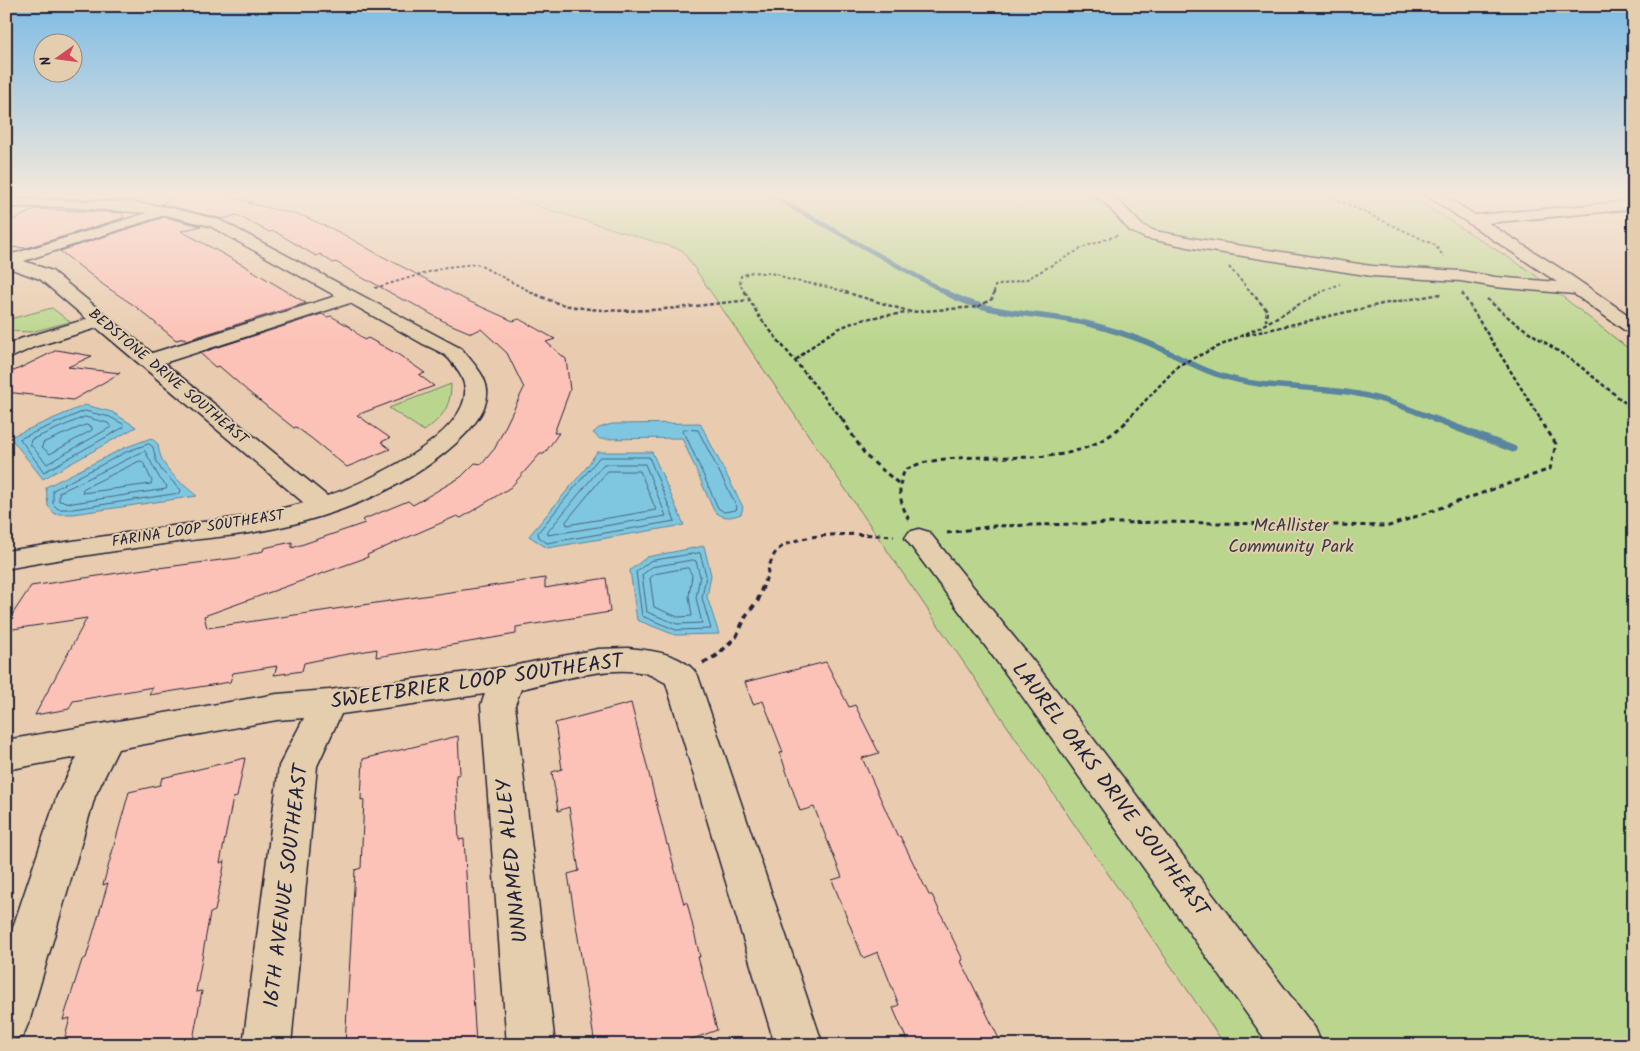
<svg xmlns="http://www.w3.org/2000/svg" width="1640" height="1051" font-family="Kalam,sans-serif">
<style>
.green{fill:#bad68e;stroke:#6e7c64}
.water{fill:#7fc7e0;stroke:#5a859e}
.lines{fill:none;stroke-linecap:round;stroke-linejoin:round}
.shore{stroke:#47647d;stroke-width:1}
.stream-far2{stroke:#5a859e;stroke-width:4.5}
.stream-far1{stroke:#5a859e;stroke-width:5.5}
.stream{stroke:#5a859e;stroke-width:7}
.building{fill:#fdc2b7;stroke:#22223b}
.minor-casing{stroke:#22223b;stroke-width:3}
.path-far3{stroke:#22223b;stroke-width:2;stroke-dasharray:3 2.5;stroke-linecap:butt}
.path-far2{stroke:#22223b;stroke-width:2.5;stroke-dasharray:4 2.5;stroke-linecap:butt}
.path-far1{stroke:#22223b;stroke-width:3;stroke-dasharray:5 4;stroke-linecap:butt}
.path{stroke:#22223b;stroke-width:4;stroke-dasharray:6 4.5;stroke-linecap:butt}
.minor{fill:#e4cead;fill-rule:evenodd}
.labels{text-anchor:middle;dominant-baseline:central;stroke-width:4;stroke-linejoin:round;paint-order:stroke}
.far-street-label{font-size:15px;fill:#22223b;stroke:#e4cead}
.park-label{font-size:18px;fill:#393d47;stroke:#e4cead}
.near-street-label{font-size:21px;fill:#22223b;stroke:#e4cead}
</style>
<rect width="100%" height="100%" fill="#e9ccaf"/>
<filter id="ink" filterUnits="userSpaceOnUse"><feTurbulence type="fractalNoise" baseFrequency=".02" numOctaves="2"/><feDisplacementMap in="SourceGraphic" scale="10" xChannelSelector="R" yChannelSelector="G"/><feConvolveMatrix kernelMatrix="1 2 1 2 8 2 1 2 1" color-interpolation-filters="sRGB"/></filter>
<g filter="url(#ink)">
<!-- green -->
<path class="green" d="M 502,193 L 1406,193 L 1530,271 L 1634,353 L 1634,1045 L 1225,1045 L 682,250 L 517,200 Z
M 52,308 L 70,322 L 31,332 L 6,331 L 6,320 Z
M 451,384 C 451,407 442,418 424,431 L 389,408 Z"/>
<!-- water -->
<path class="water" d="M 85,405 L 112,412 L 136,427 L 43,479 L 10,437 Z
M 700,423 L 743,507 L 741,514 C 730,518 724,519 714,511 L 682,438 L 600,439 L 593,433 L 599,428 L 612,424 Z
M 151,438 L 158,444 C 160,468 179,481 197,496 L 73,514 L 55,514 L 48,506 L 46,487 L 124,448 Z
M 597,452 L 652,452 L 684,525 L 547,548 L 529,536 L 586,468 Z
M 704,546 L 711,575 L 707,597 L 719,634 L 675,635 L 637,620 L 630,570 L 647,557 Z"/>
<g class="lines">
<!-- shore -->
<path class="shore" d="M 85,411 L 110,417 L 123,424 L 124,427 L 44,472 L 20,439 Z
M 85,417 L 108,423 L 111,427 L 47,464 L 30,444 L 31,440 Z
M 86,425 L 92,427 L 92,430 L 50,454 L 42,447 L 43,443 Z
M 684,429 L 698,430 L 737,507 L 736,510 L 724,512 L 718,508 L 686,436 L 682,432 Z
M 149,444 L 153,447 L 156,460 L 162,471 L 181,490 L 180,493 L 73,509 L 58,509 L 53,504 L 53,490 L 126,452 Z
M 145,451 L 160,479 L 167,486 L 166,489 L 73,503 L 59,501 L 59,493 Z
M 600,457 L 649,457 L 675,521 L 547,543 L 539,537 L 538,533 Z
M 140,461 L 143,462 L 152,481 L 151,484 L 82,493 L 83,489 Z
M 604,464 L 645,464 L 666,516 L 548,535 L 548,532 Z
M 608,471 L 640,471 L 656,510 L 567,525 L 566,522 Z
M 700,553 L 706,575 L 702,598 L 711,629 L 676,630 L 642,616 L 636,572 L 650,561 Z
M 693,560 L 696,561 L 700,576 L 696,598 L 702,623 L 677,624 L 647,612 L 642,575 L 652,567 Z
M 688,568 L 692,575 L 689,596 L 692,616 L 678,617 L 654,607 L 650,578 L 655,574 Z"/>
<!-- stream-far2 -->
<path class="stream-far2" d="M 767,193 L 947,293"/>
<!-- stream-far1 -->
<path class="stream-far1" d="M 945,292 C 988,316 1038,312 1085,323 C 1106,328 1126,334 1146,342 C 1171,352 1194,367 1219,375 C 1264,390 1312,385 1358,394 C 1385,399 1412,410 1437,420"/>
<!-- stream -->
<path class="stream" d="M 1434,419 L 1513,449"/>
</g>
<!-- building -->
<path class="building" d="M 65,193 L 123,193 L 123,200 L 55,198 Z
M 187,193 L 215,194 L 252,202 L 248,203 L 303,216 L 339,232 L 376,253 L 466,300 L 513,321 L 519,319 L 555,339 L 546,342 L 566,359 L 570,390 L 554,433 L 559,433 L 544,454 L 540,454 L 511,487 L 461,518 L 457,516 L 367,555 L 368,557 L 204,616 L 207,628 L 545,578 L 545,588 L 606,578 L 610,612 L 516,627 L 516,634 L 446,646 L 376,657 L 377,649 L 337,656 L 304,663 L 302,671 L 274,675 L 277,666 L 233,673 L 230,682 L 149,695 L 153,687 L 73,701 L 69,709 L 35,715 L 87,618 L 6,630 L 6,624 L 31,586 L 158,567 L 158,568 L 237,558 L 263,551 L 264,548 L 292,542 L 292,548 L 365,523 L 362,520 L 408,501 L 413,505 L 461,477 L 475,463 L 482,464 L 495,448 L 524,388 L 507,353 L 481,329 L 471,333 L 445,322 L 406,300 L 403,300 L 370,281 L 368,281 L 336,262 L 333,263 L 320,254 L 316,256 L 274,231 L 269,232 L 237,215 L 223,219 L 161,204 Z
M 35,209 L 123,213 L 123,218 L 26,248 L 6,247 L 6,224 Z
M 165,217 L 201,226 L 181,231 L 243,265 L 306,303 L 187,340 L 184,338 L 176,340 L 135,306 L 105,286 L 60,251 Z
M 322,314 L 327,317 L 331,316 L 350,327 L 364,340 L 368,338 L 399,355 L 425,373 L 419,375 L 434,386 L 357,415 L 390,438 L 381,442 L 390,449 L 347,467 L 311,438 L 296,427 L 294,428 L 250,393 L 219,366 L 215,367 L 200,353 Z
M 57,350 L 92,356 L 68,367 L 120,373 L 73,400 L 6,392 L 6,370 L 14,371 Z
M 826,662 L 849,707 L 855,705 L 879,753 L 862,758 L 898,837 L 900,836 L 929,895 L 932,895 L 963,960 L 961,961 L 1002,1045 L 909,1045 L 893,1008 L 899,1005 L 878,952 L 863,958 L 832,880 L 842,877 L 814,807 L 800,811 L 780,753 L 783,752 L 763,701 L 753,704 L 745,682 Z
M 631,703 L 667,845 L 668,844 L 684,904 L 687,902 L 700,957 L 698,957 L 717,1030 L 676,1045 L 595,1045 L 568,874 L 579,871 L 569,807 L 558,811 L 552,772 L 562,769 L 555,723 Z
M 458,736 L 460,774 L 456,775 L 459,840 L 464,839 L 476,1045 L 345,1045 L 355,870 L 361,868 L 364,799 L 361,800 L 363,759 Z
M 245,758 L 237,797 L 233,798 L 220,863 L 225,861 L 215,911 L 210,913 L 196,992 L 202,991 L 192,1045 L 63,1045 L 70,1018 L 63,1020 L 82,960 L 86,958 L 108,883 L 103,885 L 129,792 L 160,785 L 162,778 Z"/>
<g class="lines">
<defs>
<path id="minor" d="M 1089,193 L 1108,193 L 1115,197 L 1142,225 L 1155,231 L 1198,239 L 1372,266 L 1461,271 L 1495,277 L 1557,282 L 1423,193 L 1440,193 L 1475,215 L 1634,201 L 1634,209 L 1488,223 L 1563,270 L 1634,319 L 1634,334 L 1627,332 L 1574,294 L 1495,287 L 1461,281 L 1372,276 L 1198,249 L 1145,238 L 1130,231 L 1105,203 Z
M 6,199 L 130,202 L 167,207 L 220,220 L 462,349 C 471,361 486,375 487,390 C 489,410 469,432 455,444 C 399,494 323,521 249,533 C 226,537 202,538 178,542 C 121,550 63,558 6,569 L 6,551 L 179,525 L 250,516 L 304,503 L 97,328 L 34,347 L 6,360 L 6,346 L 20,339 L 87,319 L 40,279 L 6,267 L 6,256 L 147,213 L 61,207 L 6,207 ZM 165,215 L 210,226 L 336,296 L 152,353 L 52,271 L 24,261 ZM 350,303 C 374,317 399,330 423,344 C 431,348 443,352 449,359 C 456,367 464,378 465,389 C 469,436 363,484 327,496 L 164,363 Z
M 919,529 L 929,532 L 1039,668 L 1315,1028 L 1322,1045 L 1269,1045 L 1015,686 L 905,538 L 909,532 Z
M 628,648 C 651,650 685,654 698,676 L 823,1045 L 775,1045 L 666,683 C 660,680 652,675 645,673 C 607,665 558,681 521,689 L 515,705 L 555,1045 L 507,1045 L 481,705 L 485,694 L 341,714 L 317,766 L 291,1045 L 243,1045 L 279,766 L 304,718 L 277,720 L 118,749 L 95,796 L 30,1019 L 23,1036 L 6,1042 L 6,948 L 57,796 L 77,757 L 6,770 L 6,740 L 277,694 L 329,690 L 507,667 L 598,649 Z"/>
</defs>
<!-- minor casing -->
<use href="#minor" class="minor-casing"/>
<!-- path-far3 -->
<path class="path-far3" d="M 1323,193 L 1435,245 L 1444,257
M 1229,267 L 1252,293
M 375,288 L 446,267 L 477,264 L 533,293
M 745,293 L 740,284 L 741,276 L 752,272 L 777,274 L 790,280 L 829,287 L 849,293
M 994,293 L 995,286 L 1027,279 L 1084,247 L 1118,235
M 1319,293 L 1340,284"/>
<!-- path-far2 -->
<path class="path-far2" d="M 530,292 C 543,297 556,304 570,306 C 629,317 690,306 750,300
M 745,292 L 760,318 L 843,420
M 845,292 L 911,312 L 977,307 L 992,299 L 994,292
M 1251,292 L 1267,310 L 1266,321
M 1462,293 L 1541,420
M 1487,299 L 1514,322 L 1576,363 L 1634,410
M 1246,335 L 1382,304 L 1441,294
M 796,360 C 837,324 854,318 908,313
M 1127,420 L 1179,365 L 1258,328 L 1321,292"/>
<!-- path-far1 -->
<path class="path-far1" d="M 842,419 L 866,456 L 898,483
M 909,520 C 900,502 896,489 905,470 C 912,467 919,463 927,462 C 996,447 1073,478 1129,419
M 947,533 L 994,526 L 1161,522 L 1389,526 L 1550,469 L 1556,444 L 1540,419
M 765,582 C 768,573 770,559 776,552 C 794,530 867,534 894,536"/>
<!-- path -->
<path class="path" d="M 703,663 L 716,656 L 736,637 L 746,616 L 758,600 L 765,580"/>
<!-- minor -->
<use href="#minor" class="minor"/>
</g>
</g>
<!-- sky -->
<linearGradient id="sky" x2="0" y2="1"><stop stop-color="#7ebce5"/><stop offset="0.57" stop-color="#f5e8db"/><stop offset="1" stop-color="#f5e8db" stop-opacity="0"/></linearGradient>
<rect width="1640" height="341" fill="url(#sky)"/>
<g class="labels">
<!-- far-street labels -->
<g class="far-street-label">
<text transform="translate(168 377) rotate(40)">BEDSTONE DRIVE SOUTHEAST</text>
<text transform="translate(198 529) rotate(-9)">FARINA LOOP SOUTHEAST</text>
</g>
<!-- park labels -->
<g class="park-label">
<text x="1291" y="526">McAllister<tspan x="1291" dy="21">Community Park</tspan></text>
</g>
<!-- near-street labels -->
<g class="near-street-label">
<text transform="translate(477 682) rotate(-8)">SWEETBRIER LOOP SOUTHEAST</text>
<text transform="translate(1110 790) rotate(53)">LAUREL OAKS DRIVE SOUTHEAST</text>
<text transform="translate(513 861) rotate(-96)">UNNAMED ALLEY</text>
<text transform="translate(287 886) rotate(-83)">16TH AVENUE SOUTHEAST</text>
</g>
</g>
<!-- margin -->
<rect width="1640" height="1051" fill="none" stroke="#e4cead" stroke-width="25"/>
<rect x="12" y="12" width="1615" height="1026" fill="none" stroke="#22223b" stroke-width="2" filter="url(#ink)"/>
<!-- north arrow -->
<g transform="translate(58 58) rotate(256)"><circle r="24" fill="#e4cead" stroke="#96897f"/>
<path d="M0-4L9 19L0 12L-9 19Z" fill="#d1495b"/>
<text y="-8" font-size="14" font-weight="bold" text-anchor="middle" fill="#22223b">N</text>
</g>
</svg>
